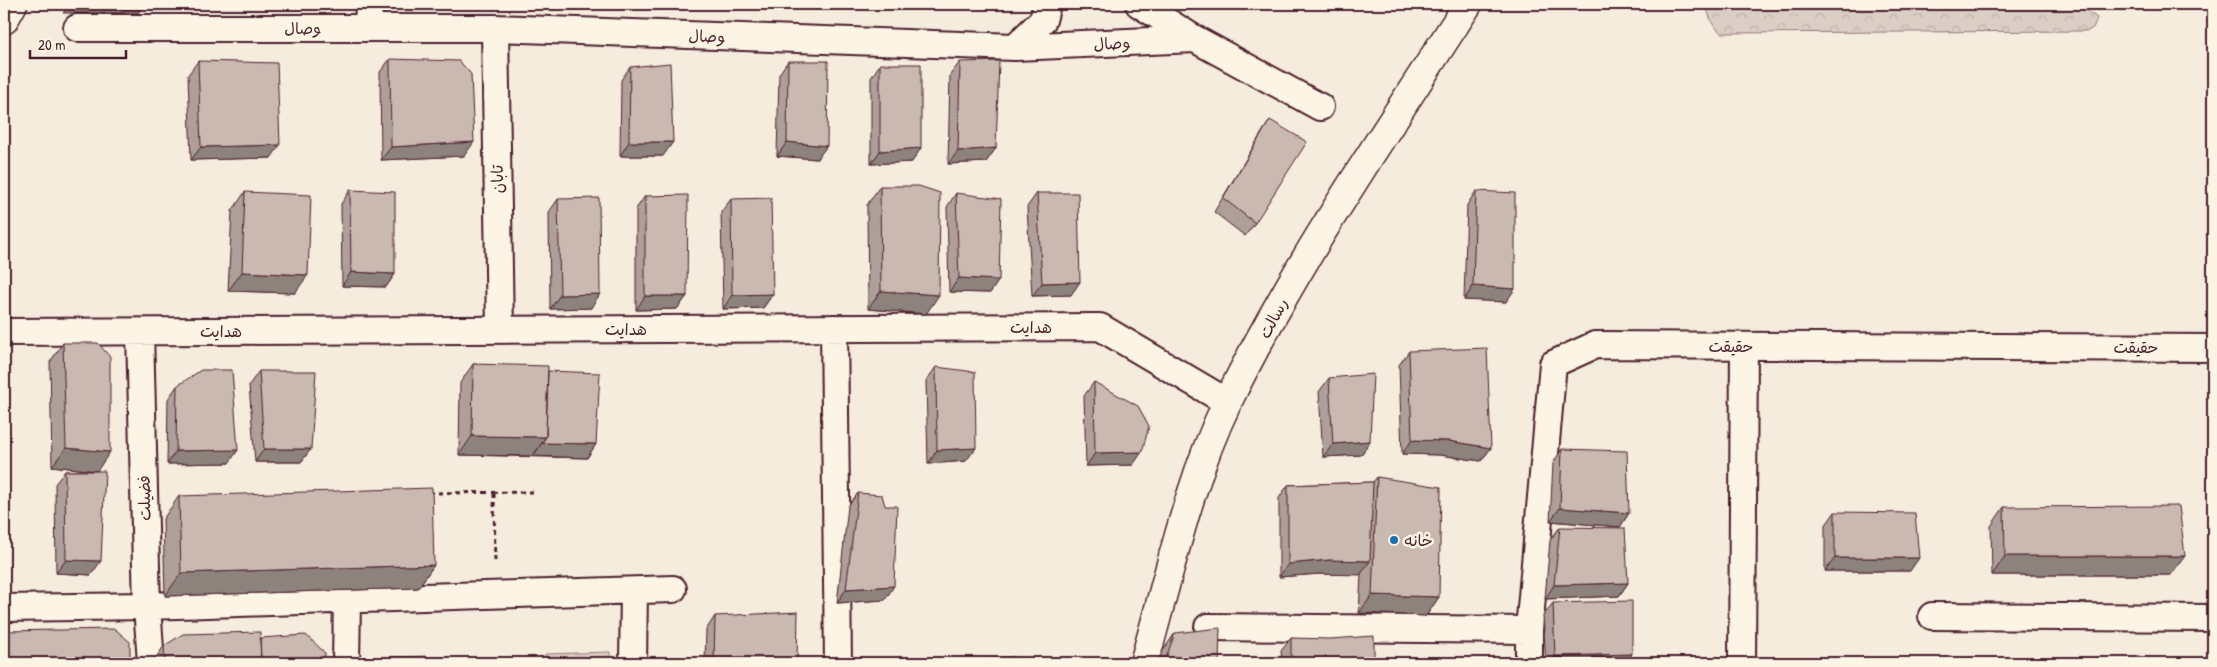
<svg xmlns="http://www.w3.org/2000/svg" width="2217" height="667" font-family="'Patrick Hand','Playpen Sans Arabic',sans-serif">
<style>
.park{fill:url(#park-crowns);stroke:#927678}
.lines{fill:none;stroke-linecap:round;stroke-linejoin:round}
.minor-casing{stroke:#4a1f2b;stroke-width:30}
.tertiary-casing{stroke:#4a1f2b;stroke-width:31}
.path{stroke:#4a1f2b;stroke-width:3;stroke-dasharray:5 4;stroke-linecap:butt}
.minor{stroke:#fcf5e5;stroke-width:26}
.tertiary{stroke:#fcf5e5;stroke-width:28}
.wall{fill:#ae9f98;stroke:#4a1f2b}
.shaded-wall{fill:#8d827c;stroke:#4a1f2b}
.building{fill:#cab9b1;stroke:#4a1f2b}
.poi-dot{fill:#1f6fb2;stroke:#fcf5e5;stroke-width:2}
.labels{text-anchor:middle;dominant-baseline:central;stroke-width:5;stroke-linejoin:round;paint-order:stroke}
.street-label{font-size:16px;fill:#4a1f2b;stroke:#fcf5e5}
.poi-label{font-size:16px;fill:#4a1f2b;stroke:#fcf5e5;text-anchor:start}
</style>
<defs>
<pattern id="park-crowns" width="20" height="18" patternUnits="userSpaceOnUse" patternTransform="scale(1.25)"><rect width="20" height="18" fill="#dbcec4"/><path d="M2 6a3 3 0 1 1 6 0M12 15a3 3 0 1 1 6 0" fill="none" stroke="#bdb0a9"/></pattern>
</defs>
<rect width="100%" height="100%" fill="#f5ecde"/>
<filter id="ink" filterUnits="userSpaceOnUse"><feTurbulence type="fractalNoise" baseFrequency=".02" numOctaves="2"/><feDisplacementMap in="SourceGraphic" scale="10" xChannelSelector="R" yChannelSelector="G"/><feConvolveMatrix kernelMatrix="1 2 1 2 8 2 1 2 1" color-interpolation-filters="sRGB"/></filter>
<g filter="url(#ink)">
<!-- park -->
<path class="park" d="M 1705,4 L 2078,4 L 2097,18 L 2094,27 L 2088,31 L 1721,33 L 1712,23 Z
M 610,652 L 610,663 L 544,663 L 545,654 Z
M 426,656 L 426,663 L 362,663 L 362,658 Z"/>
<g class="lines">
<defs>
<path id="minor" d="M 1139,4 L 1195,39
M 77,28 L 495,28 L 1015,47 L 1195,39 L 1320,107
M 368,28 L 369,4
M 495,28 L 500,330
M 1015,47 L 1043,20 L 1047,4
M 834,328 L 838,663
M 4,332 L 1100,327 L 1227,402
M 140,332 L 147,606 L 151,663
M 4,608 L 147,606 L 673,589
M 1932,616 L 2213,618
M 1208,627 L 1529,630
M 346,663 L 347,600
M 633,663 L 634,591
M 1529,663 L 1529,630 L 1553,364 L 1595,345 L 2213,348
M 1742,663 L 1744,346"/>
<path id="tertiary" d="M 4,20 L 13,4
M 1144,663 C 1169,576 1188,483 1228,401 C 1296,262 1385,134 1468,4"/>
</defs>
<!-- minor casing -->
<use href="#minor" class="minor-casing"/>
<!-- tertiary casing -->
<use href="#tertiary" class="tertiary-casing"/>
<!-- path -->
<path class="path" d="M 429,493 L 533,492
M 494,493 L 495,564"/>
<!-- minor -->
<use href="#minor" class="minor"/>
<!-- tertiary -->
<use href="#tertiary" class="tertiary"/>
</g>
<!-- wall -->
<path class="wall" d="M 390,59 L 464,156 L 381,160 L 380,72 Z
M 198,61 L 271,158 L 191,160 L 188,75 Z
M 788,61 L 817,159 L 777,156 L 779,74 Z
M 960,62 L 996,148 L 986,162 L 948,164 L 950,75 Z
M 880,64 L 912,162 L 871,164 L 871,78 Z
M 630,67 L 663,156 L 620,156 L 621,80 Z
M 1270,120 L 1255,223 L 1245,236 L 1214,212 L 1261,134 Z
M 880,186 L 926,314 L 868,309 L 867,205 Z
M 350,190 L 395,274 L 386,287 L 342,286 L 341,204 Z
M 1476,191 L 1506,302 L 1464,300 L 1467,205 Z
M 245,192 L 295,293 L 228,291 L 232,211 Z
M 956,193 L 999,280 L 990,293 L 949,292 L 947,207 Z
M 1037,193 L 1071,295 L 1032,296 L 1027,207 Z
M 645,196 L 687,296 L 677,309 L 636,310 L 636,209 Z
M 558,199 L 591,308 L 550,309 L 549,212 Z
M 731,199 L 773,294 L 763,308 L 723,309 L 721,212 Z
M 63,343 L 97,471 L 91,575 L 56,573 L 55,484 L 65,471 L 96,471 L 52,466 L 50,362 Z
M 1409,351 L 1491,448 L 1481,461 L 1440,455 L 1402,454 L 1399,365 Z
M 473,364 L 548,371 L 596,444 L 587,458 L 459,455 L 460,383 Z
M 936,367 L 966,461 L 928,464 L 926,381 Z
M 259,371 L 311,449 L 301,462 L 255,462 L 249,385 Z
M 1329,378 L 1370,441 L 1361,455 L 1323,457 L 1319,392 Z
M 1094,382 L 1133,465 L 1086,466 L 1084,396 Z
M 177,386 L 229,463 L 167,464 L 168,399 Z
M 1562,449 L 1629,513 L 1620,527 L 1550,521 L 1553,463 Z
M 1377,477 L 1439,597 L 1426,616 L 1359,613 L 1361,574 L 1319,574 L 1279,577 L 1279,498 L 1288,485 L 1373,482 Z
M 858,493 L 885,600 L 837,603 L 848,506 Z
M 179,496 L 434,565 L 418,588 L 165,596 L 163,519 Z
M 2004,507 L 2171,575 L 1992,575 L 1991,526 Z
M 1835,512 L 1910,571 L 1825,571 L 1825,526 Z
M 1560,527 L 1628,583 L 1619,596 L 1545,599 L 1550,540 Z
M 1553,603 L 1632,654 L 1625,663 L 1546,663 L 1543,616 Z
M 715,616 L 797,663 L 705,663 L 706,630 Z
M 1175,633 L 1219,663 L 1157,663 L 1162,652 Z
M 260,638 L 325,663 L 152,663 L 164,646 Z
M 1291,638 L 1374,663 L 1282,663 L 1281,651 Z"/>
<!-- shaded-wall -->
<path class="shaded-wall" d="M 70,4 L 145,4 L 138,13 L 63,13 Z
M 474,142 L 464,156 L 381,160 L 391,147 Z
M 629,142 L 673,142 L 663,156 L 620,156 Z
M 787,142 L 827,146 L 817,159 L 777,156 Z
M 280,145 L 271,158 L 191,160 L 201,147 Z
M 921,148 L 912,162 L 871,164 L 880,151 Z
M 996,148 L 986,162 L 948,164 L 958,151 Z
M 242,272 L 308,275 L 295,293 L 228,291 Z
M 351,272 L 395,274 L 386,287 L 342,286 Z
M 959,278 L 999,280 L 990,293 L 949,292 Z
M 1080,282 L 1071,295 L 1032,296 L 1042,283 Z
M 1473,286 L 1515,289 L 1506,302 L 1464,300 Z
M 881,291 L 939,295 L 926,314 L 868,309 Z
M 600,294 L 591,308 L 550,309 L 560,295 Z
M 773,294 L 763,308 L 723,309 L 732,295 Z
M 645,296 L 687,296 L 677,309 L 636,310 Z
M 472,436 L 546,437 L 533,456 L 459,455 Z
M 1412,440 L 1449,441 L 1491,448 L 1481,461 L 1440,455 L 1402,454 Z
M 1370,441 L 1361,455 L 1323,457 L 1333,444 Z
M 542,443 L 596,444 L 587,458 L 533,456 Z
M 66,448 L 110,452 L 97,471 L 52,466 Z
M 976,448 L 966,461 L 928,464 L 937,450 Z
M 264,449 L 311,449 L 301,462 L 255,462 Z
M 238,450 L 229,463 L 167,464 L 176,451 Z
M 1142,452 L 1133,465 L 1086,466 L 1095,453 Z
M 1560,508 L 1629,513 L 1620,527 L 1550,521 Z
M 2005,556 L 2185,556 L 2171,575 L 1992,575 Z
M 1835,558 L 1919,558 L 1910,571 L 1825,571 Z
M 66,560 L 101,561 L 91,575 L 56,573 Z
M 1329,560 L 1370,561 L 1360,575 L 1319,574 L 1279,577 L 1288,564 Z
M 434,565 L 418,588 L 165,596 L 181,573 Z
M 1628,583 L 1619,596 L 1545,599 L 1554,585 Z
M 894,586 L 885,600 L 837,603 L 846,589 Z
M 1372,595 L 1439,597 L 1426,616 L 1359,613 Z
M 1632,654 L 1625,663 L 1550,663 L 1555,656 Z"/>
<!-- building -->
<path class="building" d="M 390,59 L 459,61 L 471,74 L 474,142 L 391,147 Z
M 198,61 L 277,63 L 280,145 L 201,147 Z
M 788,61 L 828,61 L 827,146 L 787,142 Z
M 999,61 L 996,148 L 958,151 L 960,62 Z
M 670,63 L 673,142 L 629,142 L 630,67 Z
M 880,64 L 921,64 L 921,148 L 880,151 Z
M 1270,120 L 1307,142 L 1255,223 L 1223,198 Z
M 880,186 L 919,186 L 940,193 L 939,295 L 881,291 Z
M 350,190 L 395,192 L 395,274 L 351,272 Z
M 1476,191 L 1515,193 L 1515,289 L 1473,286 Z
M 245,192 L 311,195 L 308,275 L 242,272 Z
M 956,193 L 1001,199 L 999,280 L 959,278 Z
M 1037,193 L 1078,193 L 1080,282 L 1042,283 Z
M 688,195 L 687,296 L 645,296 L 645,196 Z
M 599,198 L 600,294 L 560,295 L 558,199 Z
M 771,198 L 773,294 L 732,295 L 731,199 Z
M 63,343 L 98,343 L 110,357 L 110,452 L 66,448 Z
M 1487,348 L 1491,448 L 1449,441 L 1412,440 L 1409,351 Z
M 473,364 L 548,366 L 546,437 L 472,436 Z
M 936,367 L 975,372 L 976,448 L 937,450 Z
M 201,370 L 232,370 L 238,450 L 176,451 L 177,386 Z
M 259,371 L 316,371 L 311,449 L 264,449 Z
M 548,371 L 600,373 L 596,444 L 542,443 L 546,437 Z
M 1373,374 L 1370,441 L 1333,444 L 1329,378 Z
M 1094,382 L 1138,406 L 1149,426 L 1142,452 L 1095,453 Z
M 1562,449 L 1627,451 L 1629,513 L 1560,508 Z
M 65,471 L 105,471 L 101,561 L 66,560 Z
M 1377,477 L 1441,487 L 1439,597 L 1372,595 Z
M 1373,482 L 1370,561 L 1329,560 L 1288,564 L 1288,485 Z
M 432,488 L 434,565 L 181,573 L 179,496 Z
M 858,493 L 882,495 L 885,506 L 897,506 L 894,586 L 846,589 Z
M 2179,506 L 2185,556 L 2005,556 L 2004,507 Z
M 1835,512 L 1915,513 L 1919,558 L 1835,558 Z
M 1560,527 L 1625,528 L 1628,583 L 1554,585 Z
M 1632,601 L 1632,654 L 1555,656 L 1553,603 Z
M 798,612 L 797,663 L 714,663 L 715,616 Z
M 1220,628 L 1219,663 L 1164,663 L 1175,633 Z
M 115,629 L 130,642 L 130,663 L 4,663 L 4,631 Z
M 260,632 L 261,663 L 165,663 L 164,646 L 183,634 Z
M 306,635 L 325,653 L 325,663 L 261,663 L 260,638 Z
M 1374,636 L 1374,663 L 1291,663 L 1291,638 L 1330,639 Z
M 1014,657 L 1013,663 L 971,663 L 971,660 Z"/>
</g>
<!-- markers -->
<circle class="poi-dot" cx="1394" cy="540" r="5"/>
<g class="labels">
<!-- street labels -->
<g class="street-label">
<text x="303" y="28">وصال</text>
<text transform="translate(707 36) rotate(2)">وصال</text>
<text transform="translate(1112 43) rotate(-3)">وصال</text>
<text transform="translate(497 179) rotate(-91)">تابان</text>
<text transform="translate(1273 318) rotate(-62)">رسالت</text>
<text x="1031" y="327">هدایت</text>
<text x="626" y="329">هدایت</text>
<text x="221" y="331">هدایت</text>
<text x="1731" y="346">حقیقت</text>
<text x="2136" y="347">حقیقت</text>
<text transform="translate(144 498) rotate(-91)">فضیلت</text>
</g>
<!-- poi labels -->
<g class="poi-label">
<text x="1404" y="540">خانه</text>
</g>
</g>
<!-- margin -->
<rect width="2217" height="667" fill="none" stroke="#fcf5e5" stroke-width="20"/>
<rect x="10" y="10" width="2197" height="647" fill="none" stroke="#4a1f2b" stroke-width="2" filter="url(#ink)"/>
<!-- scale -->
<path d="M30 50v8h96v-8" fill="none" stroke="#4a1f2b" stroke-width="2.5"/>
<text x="38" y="50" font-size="15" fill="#4a1f2b" stroke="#fcf5e5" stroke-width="4" paint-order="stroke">20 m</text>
</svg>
